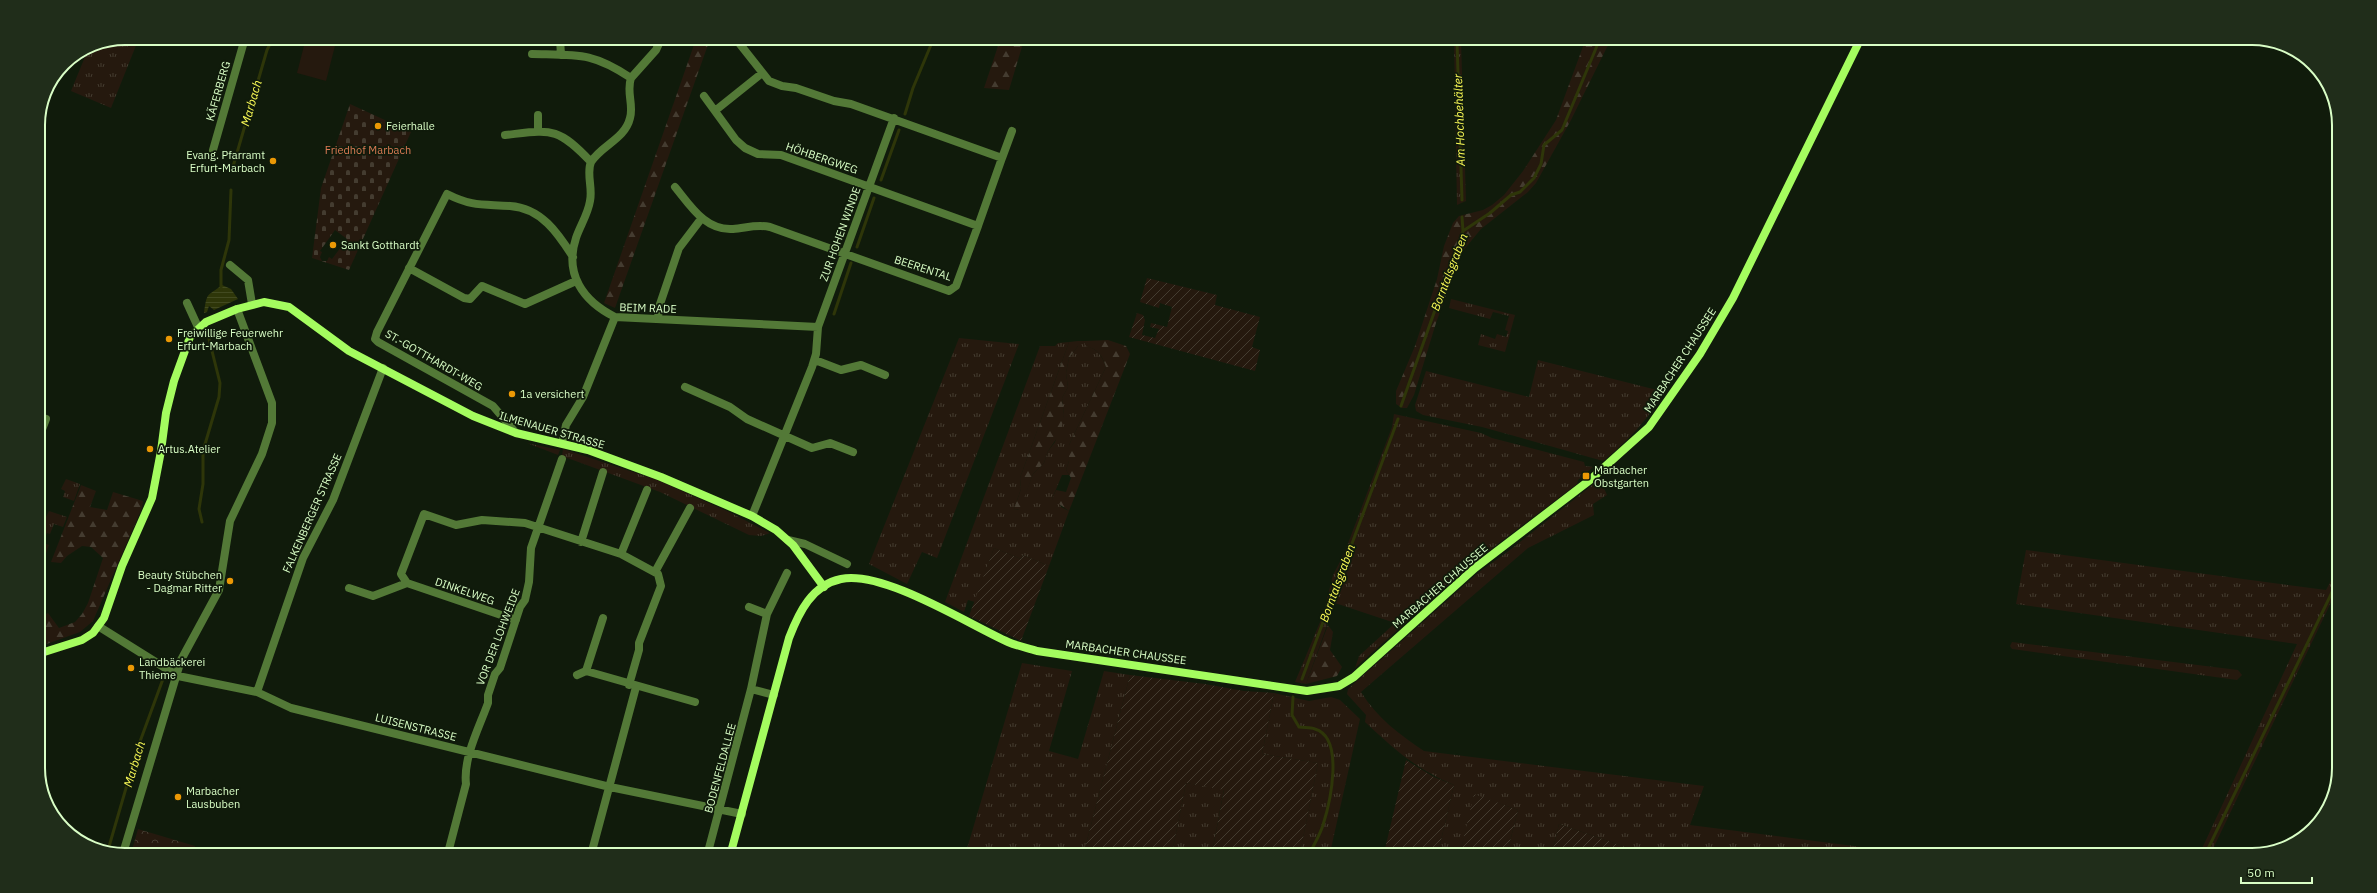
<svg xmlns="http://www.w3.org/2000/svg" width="2377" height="893" font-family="'IBM Plex Sans',sans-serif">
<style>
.grass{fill:url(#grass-tufts)}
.forest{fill:url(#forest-firs)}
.cemetery{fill:url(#cemetery-stones);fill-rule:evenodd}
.park{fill:url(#park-crowns)}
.garden{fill:url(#garden-furrows)}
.pitch{fill:#25190e}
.water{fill:url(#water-rules)}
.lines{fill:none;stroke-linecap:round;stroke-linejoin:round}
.stream{stroke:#2e3609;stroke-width:3}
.street{stroke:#537937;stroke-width:8}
.secondary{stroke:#a4fc5f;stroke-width:8}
.poi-dot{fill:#eb9805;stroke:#101b0b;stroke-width:1.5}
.labels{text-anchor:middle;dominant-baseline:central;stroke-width:3.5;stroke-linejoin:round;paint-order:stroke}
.street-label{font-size:11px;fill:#d9fec6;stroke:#101b0b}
.poi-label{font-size:11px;fill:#d9fec6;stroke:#101b0b;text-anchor:start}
.park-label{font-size:11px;fill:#db7b55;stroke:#101b0b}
.water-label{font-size:12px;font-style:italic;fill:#fcfc56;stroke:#101b0b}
.rim{fill:none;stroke:#d9fec6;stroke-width:2}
</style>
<defs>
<pattern id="grass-tufts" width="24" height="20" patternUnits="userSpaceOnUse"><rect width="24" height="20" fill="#25190e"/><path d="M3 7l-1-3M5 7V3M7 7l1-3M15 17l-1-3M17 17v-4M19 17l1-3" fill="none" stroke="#443c30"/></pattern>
<pattern id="forest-firs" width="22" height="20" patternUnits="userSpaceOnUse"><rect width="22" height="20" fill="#25190e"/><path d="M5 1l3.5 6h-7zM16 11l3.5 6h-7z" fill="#443c30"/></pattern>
<pattern id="cemetery-stones" width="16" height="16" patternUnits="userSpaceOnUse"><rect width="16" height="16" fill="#25190e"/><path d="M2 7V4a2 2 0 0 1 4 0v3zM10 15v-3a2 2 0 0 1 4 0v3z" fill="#443c30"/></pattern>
<pattern id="park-crowns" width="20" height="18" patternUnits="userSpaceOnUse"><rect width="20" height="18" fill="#25190e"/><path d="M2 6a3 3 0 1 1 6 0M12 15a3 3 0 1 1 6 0" fill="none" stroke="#443c30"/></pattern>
<pattern id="garden-furrows" width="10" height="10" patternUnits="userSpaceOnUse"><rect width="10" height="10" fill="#25190e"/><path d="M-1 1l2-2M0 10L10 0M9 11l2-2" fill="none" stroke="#443c30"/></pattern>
<pattern id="water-rules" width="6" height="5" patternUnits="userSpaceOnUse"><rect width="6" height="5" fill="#2e3609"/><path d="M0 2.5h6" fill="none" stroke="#424a20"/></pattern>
</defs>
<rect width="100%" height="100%" fill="#101b0b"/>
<!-- grass -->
<path class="grass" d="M 125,38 L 139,38 L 111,108 L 71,91 L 89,47 Z
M 1454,41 L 1461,41 L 1466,201 L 1457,205 Z
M 1451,299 L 1515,315 L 1505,352 L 1478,345 L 1481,334 L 1495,339 L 1497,334 L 1506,337 L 1508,331 L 1505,330 L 1509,316 L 1493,312 L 1490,319 L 1449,308 Z
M 959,338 L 1019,344 L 937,558 L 922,552 L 907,584 L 869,564 Z
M 1078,341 L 1085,341 L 1086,346 C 1098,349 1102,356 1106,367 L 1069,445 L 1069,461 L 1066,470 L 1069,475 L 1062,475 L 1052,499 L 1059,502 L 1061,507 L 1069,511 L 1049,566 L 1023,555 L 1021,559 L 994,548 L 975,602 L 968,600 L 964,612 L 945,602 L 1040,346 L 1055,346 L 1058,343 L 1069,342 L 1020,478 L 1021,489 L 1014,509 L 1019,510 L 1033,474 L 1044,463 L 1048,451 L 1055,442 L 1064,415 L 1062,398 L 1068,387 L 1066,373 L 1069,358 L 1078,346 Z
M 1538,360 L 1665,392 C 1648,419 1628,441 1603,461 L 1482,427 L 1423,415 L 1416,411 L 1415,405 L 1426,371 L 1529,397 Z
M 1394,414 L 1481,433 L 1492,438 L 1584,462 L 1585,466 L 1593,467 L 1578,480 L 1577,484 L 1470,565 L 1355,668 L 1359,656 L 1395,623 L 1335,603 L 1306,684 L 1295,682 L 1323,615 L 1333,575 L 1344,554 L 1392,427 Z
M 527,443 L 560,450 L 558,455 Z
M 563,449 L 657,480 L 729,512 L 770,533 L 761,536 L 749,535 L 660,492 L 562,456 Z
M 66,479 L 80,484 L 74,501 L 63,497 L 65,491 L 61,489 Z
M 1600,479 L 1607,495 L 1593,504 L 1594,515 L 1528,548 L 1361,692 C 1377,718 1399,734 1424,751 L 1704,786 L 1690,825 L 1916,854 L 1646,854 L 1559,824 L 1552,853 L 1507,853 L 1518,810 L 1475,795 L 1460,853 L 1438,853 L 1454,785 C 1416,769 1395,750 1365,722 L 1366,715 L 1347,694 L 1348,689 L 1479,572 L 1506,553 Z
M 49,511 L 67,517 L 63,527 L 54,524 L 50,534 L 47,533 L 43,541 L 38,539 L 40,526 L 38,514 L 46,517 Z
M 38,541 L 49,545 L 44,559 L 38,557 Z
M 2026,550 L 2326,590 L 2336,571 L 2336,592 L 2210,855 L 2199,855 L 2297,644 L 2016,604 Z
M 2012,642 L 2238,670 L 2242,675 L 2237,680 L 2012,649 L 2010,646 Z
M 1022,663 L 1072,671 L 1049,751 L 1078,759 L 1104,671 L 1130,675 L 1084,852 L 966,852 Z
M 1274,693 L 1309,701 L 1331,697 L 1340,700 L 1360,719 L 1330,853 L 1300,853 L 1318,763 L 1262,754 Z
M 1186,783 L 1224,789 L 1212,853 L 1172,853 Z"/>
<!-- forest -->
<path class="forest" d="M 696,39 L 710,39 L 615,308 L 604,303 Z
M 1000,40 L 1024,40 L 1009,90 L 984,88 Z
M 1585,41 L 1610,41 L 1571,120 L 1536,183 L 1528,192 L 1481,229 L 1462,252 L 1436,323 L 1414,395 L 1407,408 L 1402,408 L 1396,404 L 1396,391 L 1415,346 L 1437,279 L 1444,246 L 1453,223 L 1459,216 L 1483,210 L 1492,205 L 1504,195 L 1523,171 L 1556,120 Z
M 1108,340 L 1126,346 L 1130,354 L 1069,511 L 1052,499 L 1056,490 L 1066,492 L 1071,478 L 1066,470 L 1069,461 L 1069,445 L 1106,367 C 1102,355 1098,349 1085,346 L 1085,341 Z
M 1078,341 L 1078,346 L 1069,358 L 1066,373 L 1068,387 L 1062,398 L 1064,415 L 1061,432 L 1048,451 L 1044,463 L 1033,474 L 1020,510 L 1014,509 L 1021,489 L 1020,478 L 1069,342 Z
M 81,485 L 96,491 L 90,507 L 107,510 L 113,492 L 143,501 L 142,508 L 93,621 L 80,632 L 44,645 C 39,635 33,620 48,613 L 59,628 L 75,622 L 82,614 L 88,603 L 103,558 L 91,547 L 82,546 L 67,556 L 61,563 L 51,562 Z
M 1328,625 L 1333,632 L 1330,650 L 1342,667 L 1337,676 L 1306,684 Z"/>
<!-- cemetery -->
<path class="cemetery" d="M 350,104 L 411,132 L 349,270 L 312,258 L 321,188 ZM 335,230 L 347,239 L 332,259 L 329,257 L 327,261 L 322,261 L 320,257 L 322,252 L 320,251 Z"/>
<!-- park -->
<path class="park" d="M 138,829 L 195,846 L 194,851 L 132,850 Z"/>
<!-- garden -->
<path class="garden" d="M 1147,278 L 1217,295 L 1215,305 L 1260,317 L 1252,347 L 1260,350 L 1255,371 L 1129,337 L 1137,313 L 1143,315 L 1145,320 L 1142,335 L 1155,338 L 1159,329 L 1150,327 L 1151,323 L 1167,327 L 1172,307 L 1160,303 L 1159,308 L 1140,302 Z
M 994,548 L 1021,559 L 1023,555 L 1049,566 L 1021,641 L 969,616 Z
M 1130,675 L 1205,684 L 1244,691 L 1274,693 L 1262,754 L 1318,763 L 1300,853 L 1212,853 L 1224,790 L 1186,783 L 1172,853 L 1084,852 Z
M 1406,760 L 1434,777 L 1454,785 L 1438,853 L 1384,853 Z
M 1474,794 L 1518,810 L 1507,853 L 1460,853 Z
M 1559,824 L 1646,854 L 1552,853 Z"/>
<!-- pitch -->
<path class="pitch" d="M 306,38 L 337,38 L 326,81 L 297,73 Z"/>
<!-- water -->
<path class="water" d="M 222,285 L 231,289 L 238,299 L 214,310 L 209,306 L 207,312 L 204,313 C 207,291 207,297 222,285 Z"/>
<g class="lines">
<!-- stream -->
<path class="stream" d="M 1457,41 L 1462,200
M 905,114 L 913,88 L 933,40
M 232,170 L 267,50 L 273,38
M 881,180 L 899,130
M 1462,217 L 1463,231
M 857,247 L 874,198
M 221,289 L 221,270 L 229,240 L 231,190
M 834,314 L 851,263
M 1401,406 L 1463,231 L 1490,213 L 1511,195 L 1520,192 L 1534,178 L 1541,164 L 1544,145 L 1562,130 L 1599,41
M 202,522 L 199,509 L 203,484 L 203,451 L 219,397 L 220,383 L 207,331
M 1302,679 L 1398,419
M 1293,697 L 1292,715 L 1299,727 C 1304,728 1310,727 1315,729 C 1345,738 1330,803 1323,825 C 1320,835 1314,844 1310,853
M 108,850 L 138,747 L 163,679
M 2205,855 L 2336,584"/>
<!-- street -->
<path class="street" d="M 560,39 L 561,55
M 739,43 L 769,81 L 782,86 L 796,88 L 834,101 L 851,104 L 1002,158 L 1012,131
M 532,54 C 578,55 592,52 631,78 C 626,92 634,105 630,118 C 625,139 602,145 591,162
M 631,78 L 656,50 L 661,39
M 704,96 L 736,140 L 745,148 L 758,154 L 781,155 L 978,226 L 1002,158
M 716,110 L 761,74
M 538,115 L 538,131
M 505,135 C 551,130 557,126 591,162 C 586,173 593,188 590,201 C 588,214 580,226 576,238 C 564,274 583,301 615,317 L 818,327
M 213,150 L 245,38
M 675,187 C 690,205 705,231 733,229 C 746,228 757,224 770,227 L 949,291 L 956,286 L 978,226
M 230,265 L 248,280 L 252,304
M 409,268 L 464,298 L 470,299 L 482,286 L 525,304 L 576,281
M 187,303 L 198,327
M 658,319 L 659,307 L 679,248 L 701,219
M 815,360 L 841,370 L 861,365 L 885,375
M 685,387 L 730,407 L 747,419 L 812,448 L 830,443 L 853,452
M 38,417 L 46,419 L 38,440
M 516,433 L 493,406 L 378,342 L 375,339 L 377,332 L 447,194 C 473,207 483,204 510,206 C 541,208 558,233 573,257
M 562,443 L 566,425 L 583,397 L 615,317
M 752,516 L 812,367 L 816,354 L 818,327 L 894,118
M 788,540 L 805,544 L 847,564
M 581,542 L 603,472
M 621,554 L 647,490
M 655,572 L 690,508
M 349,588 L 373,596 L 407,583
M 749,607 L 767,614
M 516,620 L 407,583 L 401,574 L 424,514 L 456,525 L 482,520 L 525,523 L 621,554 L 658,574 L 661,586 L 639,643 L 639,650 L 629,685
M 98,626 L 178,676 L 257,692 L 291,708 L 610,787 L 742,814
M 586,671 L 603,618
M 577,675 L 586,671 L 695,702
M 751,689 L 774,695
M 257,692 L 303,558 L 333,500 L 383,368
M 124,850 L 181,660 L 219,590 L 230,521 L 262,454 L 272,423 L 272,403 L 237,309
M 446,851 L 449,849 L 466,784 C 463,758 479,728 488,703 L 488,695 L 495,674 L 500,668 L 520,607 L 525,600 L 529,582 L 531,548 L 562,459
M 592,851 L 636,687
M 708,852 L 751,689 L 767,614 L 787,573"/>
<!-- secondary -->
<path class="secondary" d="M 38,654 L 82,640 L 93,633 L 104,618 L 122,566 L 152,498 L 161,451 L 166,413 L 174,381 L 190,337 L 206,322 L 237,309 L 264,302 L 289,307 L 349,351 L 473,416 L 516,433 L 588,450 L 661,477 L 752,516 L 776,530 L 793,545 L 824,587
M 731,852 L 789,638 C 799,612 812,585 841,579 C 883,570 968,624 1008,642 C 1017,646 1028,648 1037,651 L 1307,691 L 1339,686 L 1354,677 L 1475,568 L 1590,480 L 1649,427 L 1700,354 L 1733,298 L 1859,42"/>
</g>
<!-- markers -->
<g class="poi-dot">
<circle cx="378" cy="126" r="4"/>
<circle cx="273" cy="161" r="4"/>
<circle cx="333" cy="245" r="4"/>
<circle cx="169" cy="339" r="4"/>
<circle cx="512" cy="394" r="4"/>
<circle cx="150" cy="449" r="4"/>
<rect x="1582" y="472" width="8" height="8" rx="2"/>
<circle cx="230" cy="581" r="4"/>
<circle cx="131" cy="668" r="4"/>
<circle cx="178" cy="797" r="4"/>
</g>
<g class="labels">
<!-- street labels -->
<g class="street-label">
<text transform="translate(218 91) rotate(-74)">KÄFERBERG</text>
<text transform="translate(822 158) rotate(19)">HÖHBERGWEG</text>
<text transform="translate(840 234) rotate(-70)">ZUR HOHEN WINDE</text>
<text transform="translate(923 268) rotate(18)">BEERENTAL</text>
<text transform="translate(648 308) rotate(2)">BEIM RADE</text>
<text transform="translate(434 360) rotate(30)">ST.-GOTTHARDT-WEG</text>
<text transform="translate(1680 360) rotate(-57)">MARBACHER CHAUSSEE</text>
<text transform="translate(552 430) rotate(16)">ILMENAUER STRASSE</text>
<text transform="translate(312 513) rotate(-66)">FALKENBERGER STRASSE</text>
<text transform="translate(1440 586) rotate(-41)">MARBACHER CHAUSSEE</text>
<text transform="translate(465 591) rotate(19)">DINKELWEG</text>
<text transform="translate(498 637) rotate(-69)">VOR DER LOHWEIDE</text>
<text transform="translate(1126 652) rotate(8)">MARBACHER CHAUSSEE</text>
<text transform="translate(416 727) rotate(14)">LUISENSTRASSE</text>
<text transform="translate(720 768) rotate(-75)">BODENFELDALLEE</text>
</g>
<!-- poi labels -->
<g class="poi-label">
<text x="386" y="126">Feierhalle</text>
<text x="265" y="155" text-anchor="end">Evang. Pfarramt<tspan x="265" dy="13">Erfurt-Marbach</tspan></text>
<text x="341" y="245">Sankt Gotthardt</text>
<text x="177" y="333">Freiwillige Feuerwehr<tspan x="177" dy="13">Erfurt-Marbach</tspan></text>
<text x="520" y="394">1a versichert</text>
<text x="158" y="449">Artus.Atelier</text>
<text x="1594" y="470">Marbacher<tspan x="1594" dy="13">Obstgarten</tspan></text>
<text x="222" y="575" text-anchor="end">Beauty Stübchen<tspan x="222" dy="13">- Dagmar Ritter</tspan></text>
<text x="139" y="662">Landbäckerei<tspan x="139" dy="13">Thieme</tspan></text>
<text x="186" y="791">Marbacher<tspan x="186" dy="13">Lausbuben</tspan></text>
</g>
<!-- park labels -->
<g class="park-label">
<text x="368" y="150">Friedhof Marbach</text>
</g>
<!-- water labels -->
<g class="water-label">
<text transform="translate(251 103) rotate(-74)">Marbach</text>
<text transform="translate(1459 120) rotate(-92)">Am Hochbehälter</text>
<text transform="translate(1449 272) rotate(-69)">Borntalsgraben</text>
<text transform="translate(1337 583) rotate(-70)">Borntalsgraben</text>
<text transform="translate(134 764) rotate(-73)">Marbach</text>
</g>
</g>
<!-- crop -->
<path d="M0 0H2377V893H0ZM125 45H2252A80 80 0 0 1 2332 125V768A80 80 0 0 1 2252 848H125A80 80 0 0 1 45 768V125A80 80 0 0 1 125 45Z" fill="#202d1a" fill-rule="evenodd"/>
<path class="rim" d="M125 45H2252A80 80 0 0 1 2332 125V768A80 80 0 0 1 2252 848H125A80 80 0 0 1 45 768V125A80 80 0 0 1 125 45Z"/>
<!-- scale -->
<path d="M2241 877v6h71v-6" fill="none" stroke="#d9fec6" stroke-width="2"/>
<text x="2247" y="877" font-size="12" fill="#d9fec6" stroke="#101b0b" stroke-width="3" paint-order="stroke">50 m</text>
</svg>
